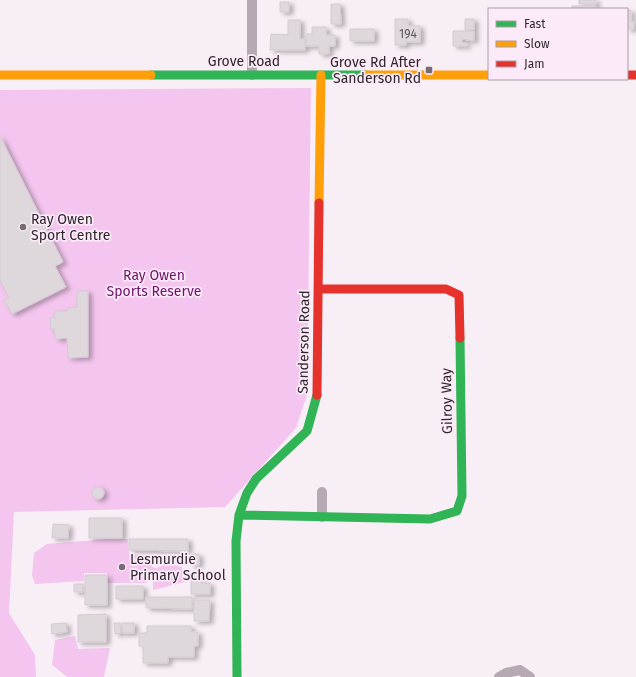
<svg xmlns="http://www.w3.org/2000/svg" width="636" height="677" font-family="'Fira Sans',sans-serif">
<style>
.park{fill:#f4c5ee}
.building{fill:#ded7dc;stroke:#d3cbd1;filter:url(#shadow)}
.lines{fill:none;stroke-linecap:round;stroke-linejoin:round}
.street{stroke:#b6a9b4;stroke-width:10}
.fast{stroke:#30b455;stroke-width:9}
.slow{stroke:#ff9f0a;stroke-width:9}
.jam{stroke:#e5322d;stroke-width:9}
.poi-dot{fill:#756d73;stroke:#fceaf9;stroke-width:1.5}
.labels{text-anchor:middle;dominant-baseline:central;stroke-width:3.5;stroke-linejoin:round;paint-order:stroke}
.number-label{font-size:12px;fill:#5c555a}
.street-label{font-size:14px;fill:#2e272c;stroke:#fceaf9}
.poi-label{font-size:14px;fill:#2e272c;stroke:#fceaf9;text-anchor:start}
.park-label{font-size:14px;fill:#71126a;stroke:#fceaf9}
</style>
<defs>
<filter id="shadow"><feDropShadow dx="4" dy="2.5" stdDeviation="2" flood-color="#0004"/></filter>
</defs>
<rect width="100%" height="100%" fill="#f8eef6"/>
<!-- park -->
<path class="park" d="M 311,88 L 307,395 L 296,428 L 225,507 L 14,512 L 9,613 L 35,655 L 36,677 L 0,677 L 0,90 Z
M 107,539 L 128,539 L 129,555 L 158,555 L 158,557 L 151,559 L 152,567 L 156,568 L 166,565 L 166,558 L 170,558 L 176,566 L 182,567 L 182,577 L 185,577 L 185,582 L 153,590 L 153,580 L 148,580 L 147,583 L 107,583 L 107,573 L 84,573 L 84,581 L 35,584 L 32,575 L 34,553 L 47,544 Z
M 75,636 L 78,649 L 110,648 L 104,677 L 67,677 L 52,665 L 55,640 Z"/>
<!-- building -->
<path class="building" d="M 579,0 L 596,0 L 596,4 L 579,4 Z
M 280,2 L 289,2 L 289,12 L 280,12 Z
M 331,4 L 340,4 L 341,24 L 331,24 Z
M 572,6 L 596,6 L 596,9 L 572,9 Z
M 627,10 L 631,10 L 631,22 L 634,22 L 634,29 L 627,29 Z
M 395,19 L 408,19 L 408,26 L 420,26 L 420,42 L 406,42 L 406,45 L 395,45 Z
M 465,19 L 474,19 L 474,30 L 465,30 Z
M 288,20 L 300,20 L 300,39 L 305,39 L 305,50 L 270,50 L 271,34 L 288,35 Z
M 312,27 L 326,27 L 326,35 L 335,35 L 335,46 L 329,46 L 329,54 L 319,54 L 319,46 L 306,46 L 306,34 L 312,34 Z
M 350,29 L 374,29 L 374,41 L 350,41 Z
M 453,31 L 474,31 L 474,41 L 462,39 L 462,43 L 467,43 L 467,46 L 453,46 Z
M 0,136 L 63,262 L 55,266 L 66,287 L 12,314 L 4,300 L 9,298 L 0,280 Z
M 77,291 L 88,291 L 88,357 L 68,358 L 67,338 L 56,339 L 54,329 L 51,329 L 50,317 L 54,318 L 55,311 L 67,311 L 67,308 L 77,307 Z
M92 493a6 6 0 1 1 12 0a6 6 0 1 1-12 0Z
M 89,518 L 122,518 L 122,538 L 89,538 Z
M 53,524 L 69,525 L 68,538 L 52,538 Z
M 129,539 L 188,539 L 188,551 L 129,550 Z
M 191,554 L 199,554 L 199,565 L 191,565 Z
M 85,575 L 107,575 L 107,605 L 85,605 Z
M 191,577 L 201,577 L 201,583 L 210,583 L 210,594 L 191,594 Z
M 74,584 L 83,584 L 83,592 L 74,592 Z
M 116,586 L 143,586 L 143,599 L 116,599 Z
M 146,597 L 192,597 L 192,609 L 146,608 Z
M 194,600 L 210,600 L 209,621 L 194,621 Z
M 106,614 L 106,642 L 78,642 L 78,615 Z
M 66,623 L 67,632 L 52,634 L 51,624 Z
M 114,623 L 120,623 L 121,633 L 115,634 Z
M 122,623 L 134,623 L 134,633 L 122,633 Z
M 147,626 L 191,626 L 191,632 L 198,632 L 198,646 L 194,646 L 194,657 L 168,657 L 168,663 L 143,663 L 143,646 L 139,646 L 139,633 L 147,633 Z"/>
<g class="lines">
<!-- street -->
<path class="street" d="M 252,0 L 252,75
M 322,492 L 322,517
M 499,677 L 506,673 L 520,670 L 530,677"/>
<!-- fast -->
<path class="fast" d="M 151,75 L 366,75
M 239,515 L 430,519 L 457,511 L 462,496 L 460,338
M 237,677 L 236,541 L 239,515 L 247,493 L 256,479 L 307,431 L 317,395"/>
<!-- slow -->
<path class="slow" d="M 0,75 L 151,75
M 366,75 L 489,75
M 319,203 L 321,75"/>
<!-- jam -->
<path class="jam" d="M 627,75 L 636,75
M 319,289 L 446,289 L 459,295 L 460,338
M 317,395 L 319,203"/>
</g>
<!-- markers -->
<g class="poi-dot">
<rect x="425" y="66" width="8" height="8" rx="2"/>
<circle cx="23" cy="227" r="4"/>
<circle cx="122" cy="567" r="4"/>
</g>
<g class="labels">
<!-- number labels -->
<g class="number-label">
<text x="408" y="34">194</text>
</g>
<!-- street labels -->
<g class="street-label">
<text x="244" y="61">Grove Road</text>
<text transform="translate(304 342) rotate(-89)">Sanderson Road</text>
<text transform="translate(447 401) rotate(-91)">Gilroy Way</text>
</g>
<!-- poi labels -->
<g class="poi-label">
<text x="421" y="62" text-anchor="end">Grove Rd After<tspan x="421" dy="16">Sanderson Rd</tspan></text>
<text x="31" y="219">Ray Owen<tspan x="31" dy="16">Sport Centre</tspan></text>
<text x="130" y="559">Lesmurdie<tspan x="130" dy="16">Primary School</tspan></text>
</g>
<!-- park labels -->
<g class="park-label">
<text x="154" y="275">Ray Owen<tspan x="154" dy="16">Sports Reserve</tspan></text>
</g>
</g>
<!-- legend -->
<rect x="488" y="8" width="140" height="72" fill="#fceaf9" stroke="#aa9ca7"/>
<rect x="496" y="21" width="20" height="6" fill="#30b455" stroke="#aa9ca7"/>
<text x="524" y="28" font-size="12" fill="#2e272c">Fast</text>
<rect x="496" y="41" width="20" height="6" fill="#ff9f0a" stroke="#aa9ca7"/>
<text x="524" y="48" font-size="12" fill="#2e272c">Slow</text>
<rect x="496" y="61" width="20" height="6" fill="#e5322d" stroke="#aa9ca7"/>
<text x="524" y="68" font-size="12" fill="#2e272c">Jam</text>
</svg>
